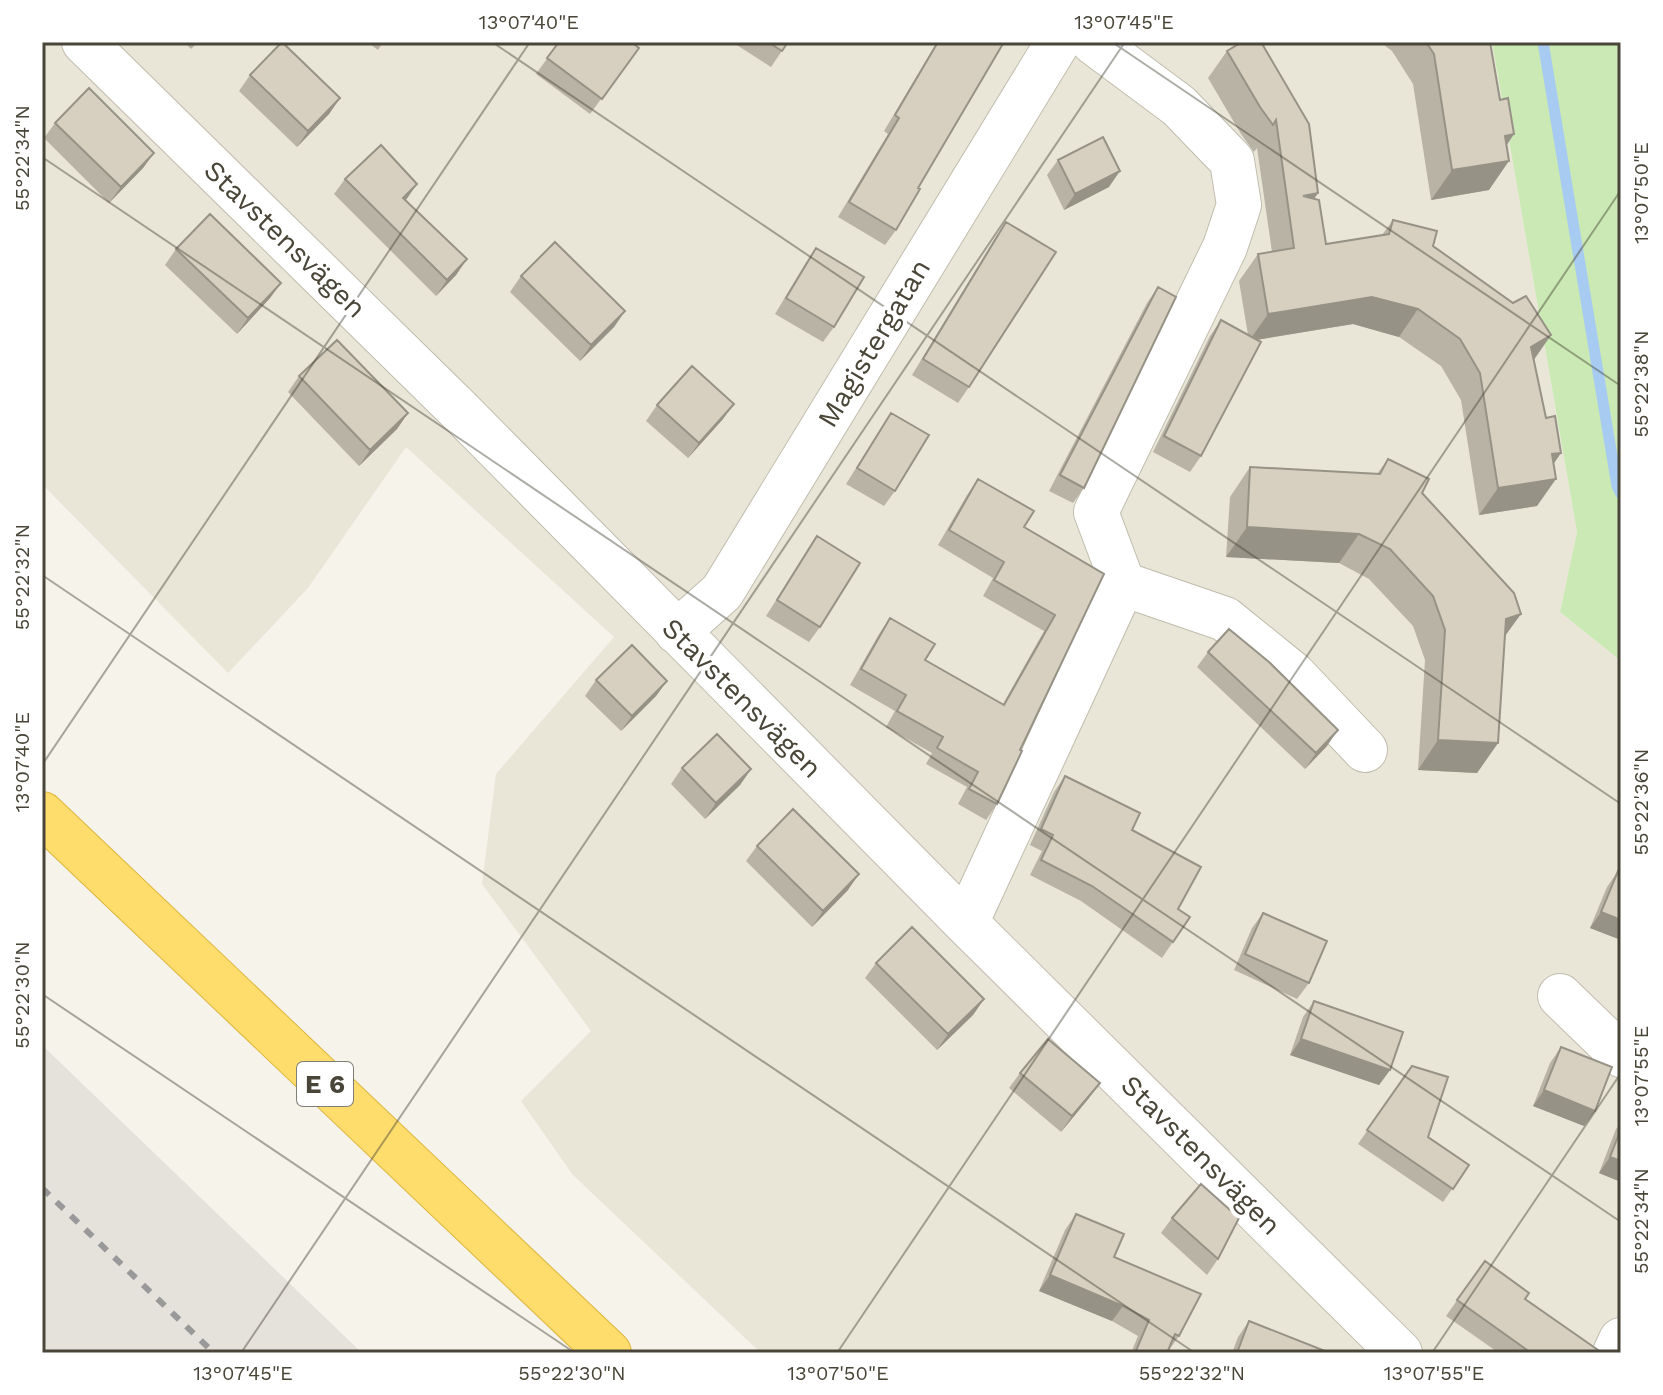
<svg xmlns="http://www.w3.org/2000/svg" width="1663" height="1395" font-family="'Work Sans',sans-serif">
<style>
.residential{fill:#e9e6d8}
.industrial{fill:#e5e2dc}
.green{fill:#cbe9b4}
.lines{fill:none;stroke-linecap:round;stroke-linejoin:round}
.stream{stroke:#a7cbf1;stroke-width:11}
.minor-casing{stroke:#c1bcad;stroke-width:46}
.highway-casing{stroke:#deb43b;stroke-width:46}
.minor{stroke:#fff;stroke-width:44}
.highway{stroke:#fedd6d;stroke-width:44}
.rail{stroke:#999;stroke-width:6;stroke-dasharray:10 10;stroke-linecap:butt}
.wall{fill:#b9b3a5}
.shaded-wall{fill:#969286}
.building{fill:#d7d0c0;stroke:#969286;stroke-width:2}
.ticks{fill:none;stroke:#494538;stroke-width:2;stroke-opacity:0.45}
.labels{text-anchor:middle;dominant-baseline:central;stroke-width:8;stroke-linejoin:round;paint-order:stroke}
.shield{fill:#fff;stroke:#807d74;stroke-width:2}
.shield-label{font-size:26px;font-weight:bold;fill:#494538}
.street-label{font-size:28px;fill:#494538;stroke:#fff}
.neatline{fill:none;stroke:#494538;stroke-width:3}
.ticks-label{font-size:20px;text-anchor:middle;fill:#494538}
</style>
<rect width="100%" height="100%" fill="#f5f3ea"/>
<!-- residential -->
<path class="residential" d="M 42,42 L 1492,42 L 1577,532 L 1560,612 L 1621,661 L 1621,1353 L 761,1353 L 573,1175 L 521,1101 L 591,1031 L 482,884 L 496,774 L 614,637 L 406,447 L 308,588 L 228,673 L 42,484 Z"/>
<!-- industrial -->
<path class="industrial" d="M 42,1045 L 362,1353 L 42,1353 Z"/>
<!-- green -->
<path class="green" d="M 1492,42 L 1621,42 L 1621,661 L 1560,612 L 1577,532 Z"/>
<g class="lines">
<!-- stream -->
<path class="stream" d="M 1543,42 L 1617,486 L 1621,494"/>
<defs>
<path id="minor" d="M 84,42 L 460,411 L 966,923 L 1400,1353
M 1093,42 L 1179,106 L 1232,161 L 1239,205 L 1225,247 L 1096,512 L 1123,584 L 1225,619 L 1293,674 L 1365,750
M 677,632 L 722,592 L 1058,42
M 966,923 L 1123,584
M 1560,996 L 1621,1055
M 1615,1353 L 1621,1340"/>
<path id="highway" d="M 42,814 L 609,1353"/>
</defs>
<!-- minor casing -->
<use href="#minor" class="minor-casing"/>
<!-- highway casing -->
<use href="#highway" class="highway-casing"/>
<!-- minor -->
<use href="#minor" class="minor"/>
<!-- highway -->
<use href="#highway" class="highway"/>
<!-- rail -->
<path class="rail" d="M 42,1188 L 214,1353"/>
</g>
<!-- wall -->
<path class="wall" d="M 184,42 L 198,42 L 191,49 Z
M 367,42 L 383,42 L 378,50 Z
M 559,42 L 639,48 L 590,114 L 536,74 Z
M 732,42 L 788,42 L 771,67 Z
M 937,42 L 1004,42 L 918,188 L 896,230 L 885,245 L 838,217 L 888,134 L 884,131 Z
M 1242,42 L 1318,193 L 1314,199 L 1326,244 L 1382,235 L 1393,220 L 1433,246 L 1551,335 L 1534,360 L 1546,418 L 1561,453 L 1554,463 L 1537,506 L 1479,515 L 1461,400 L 1441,366 L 1399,337 L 1353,324 L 1257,340 L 1201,456 L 1190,472 L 1153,452 L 1210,336 L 1221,320 L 1248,335 L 1239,281 L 1258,254 L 1272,252 L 1257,148 L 1254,152 L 1241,134 L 1208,78 L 1227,51 Z
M 1380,42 L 1490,42 L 1500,100 L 1514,134 L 1507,145 L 1489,190 L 1431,200 L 1413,84 L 1392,51 Z
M 250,75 L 340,98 L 329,114 L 297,147 L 239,91 Z
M 55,123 L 154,153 L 143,168 L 109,203 L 44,138 Z
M 1058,160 L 1109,187 L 1064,210 L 1047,175 Z
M 345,179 L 406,200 L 467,259 L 456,275 L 436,296 L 334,194 Z
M 1006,222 L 969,387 L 958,403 L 912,375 L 995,238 Z
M 816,248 L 834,327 L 823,342 L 775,314 L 805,264 Z
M 176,249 L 281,283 L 270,298 L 237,334 L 165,265 Z
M 521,276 L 625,311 L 614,327 L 580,361 L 510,292 Z
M 1158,287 L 1084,488 L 1073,503 L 1049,491 L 1147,303 Z
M 299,376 L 408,413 L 397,429 L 359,466 L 288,392 Z
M 657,405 L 723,419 L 688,458 L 646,421 Z
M 891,413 L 895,491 L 884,506 L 846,484 Z
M 1388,459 L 1422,493 L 1505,637 L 1498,743 L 1477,773 L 1418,770 L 1425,660 L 1413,626 L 1369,579 L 1339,563 L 1226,557 L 1230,497 L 1250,467 L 1377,474 Z
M 978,479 L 1024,527 L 1104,574 L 1020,750 L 997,804 L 986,820 L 958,804 L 967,787 L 926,764 L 932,753 L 886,727 L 895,711 L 850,685 L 879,634 L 890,618 L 925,660 L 1003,704 L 1044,631 L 983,596 L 993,578 L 938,545 L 967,495 Z
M 817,536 L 820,627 L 809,642 L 766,616 Z
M 1208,652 L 1327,746 L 1305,769 L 1197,667 Z
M 596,680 L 667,681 L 656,696 L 621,731 L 585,696 Z
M 682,768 L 751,769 L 740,785 L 705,819 L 671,784 Z
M 1065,776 L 1132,830 L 1178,909 L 1190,917 L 1162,958 L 1081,901 L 1030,875 L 1042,851 L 1030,845 L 1054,792 Z
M 757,846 L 848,890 L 812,927 L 746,861 Z
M 1618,871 L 1621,872 L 1621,940 L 1590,928 L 1607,887 Z
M 1263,913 L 1309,983 L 1297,999 L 1234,970 L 1252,928 Z
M 876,963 L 984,999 L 973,1015 L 937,1050 L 865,978 Z
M 1314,1001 L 1390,1070 L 1379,1085 L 1290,1055 L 1303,1017 Z
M 1561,1047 L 1595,1111 L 1584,1126 L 1533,1106 L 1550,1063 Z
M 1412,1066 L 1428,1137 L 1469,1165 L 1443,1202 L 1358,1144 Z
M 1020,1073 L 1089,1098 L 1061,1132 L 1009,1088 Z
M 1621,1123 L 1621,1182 L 1599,1173 L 1616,1129 Z
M 1076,1214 L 1114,1257 L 1179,1336 L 1167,1353 L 1131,1353 L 1138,1336 L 1112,1321 L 1039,1291 L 1065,1230 Z
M 1172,1218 L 1218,1259 L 1207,1275 L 1161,1233 Z
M 1485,1261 L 1525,1299 L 1597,1353 L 1499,1353 L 1446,1316 Z
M 1249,1321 L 1330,1353 L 1232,1353 L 1238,1337 Z"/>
<!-- shaded-wall -->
<path class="shaded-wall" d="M 340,98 L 329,114 L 297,147 L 308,131 Z
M 1514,134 L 1494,163 L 1509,161 L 1489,190 L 1431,200 L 1452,170 L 1505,136 Z
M 154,153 L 143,168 L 109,203 L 121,187 Z
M 1120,171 L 1109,187 L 1064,210 L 1075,194 Z
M 417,184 L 406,200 L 403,198 Z
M 1318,193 L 1299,221 L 1303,196 Z
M 467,259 L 456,275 L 436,296 L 447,280 Z
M 281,283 L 270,298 L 237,334 L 248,318 Z
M 1372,297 L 1418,309 L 1399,337 L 1353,324 L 1249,341 L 1268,314 Z
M 625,311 L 614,327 L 580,361 L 591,345 Z
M 1551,335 L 1532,362 L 1531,347 Z
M 734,404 L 723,419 L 688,458 L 699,443 Z
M 408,413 L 397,429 L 359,466 L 370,450 Z
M 1561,453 L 1542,480 L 1552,454 Z
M 1556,479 L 1537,506 L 1479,515 L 1498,488 Z
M 1247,527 L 1359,534 L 1339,563 L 1226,557 Z
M 1521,614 L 1500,643 L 1506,619 Z
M 667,681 L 656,696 L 621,731 L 632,716 Z
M 1338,730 L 1327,746 L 1305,769 L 1316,753 Z
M 1438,740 L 1498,743 L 1477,773 L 1418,770 Z
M 751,769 L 740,785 L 705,819 L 716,803 Z
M 859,874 L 848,890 L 812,927 L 823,911 Z
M 1601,912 L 1621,920 L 1621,940 L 1590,928 Z
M 984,999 L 973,1015 L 937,1050 L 948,1034 Z
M 1301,1039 L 1390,1070 L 1379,1085 L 1290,1055 Z
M 1100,1083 L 1089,1098 L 1061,1132 L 1072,1116 Z
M 1544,1090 L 1595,1111 L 1584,1126 L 1533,1106 Z
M 1610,1157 L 1621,1161 L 1621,1182 L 1599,1173 Z
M 1050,1275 L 1123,1306 L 1112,1321 L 1039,1291 Z"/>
<!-- building -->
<path class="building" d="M 282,42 L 340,98 L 308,131 L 250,75 Z
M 559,42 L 631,42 L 639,48 L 602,99 L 547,58 Z
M 768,42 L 788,42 L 782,51 Z
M 938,42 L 1004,42 L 918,188 L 920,189 L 896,230 L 849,202 L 899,118 L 895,115 Z
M 1242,42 L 1261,42 L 1309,124 L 1318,193 L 1303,196 L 1319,200 L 1326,244 L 1389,234 L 1393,220 L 1437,231 L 1433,246 L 1513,303 L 1526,296 L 1551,335 L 1531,347 L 1546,418 L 1555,416 L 1561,453 L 1552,454 L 1556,479 L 1498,488 L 1480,373 L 1460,339 L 1418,309 L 1372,297 L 1268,314 L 1258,254 L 1294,248 L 1276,120 L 1273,125 L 1260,107 L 1227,51 Z
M 1426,42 L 1490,42 L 1500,100 L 1508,98 L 1514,134 L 1505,136 L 1509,161 L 1452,170 L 1434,54 Z
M 89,88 L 154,153 L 121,187 L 55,123 Z
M 1103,137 L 1120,171 L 1075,194 L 1058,160 Z
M 381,145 L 417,184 L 403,198 L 467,259 L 447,280 L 345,179 Z
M 210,214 L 281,283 L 248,318 L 176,249 Z
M 1006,222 L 1056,252 L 969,387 L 923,359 Z
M 555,242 L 625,311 L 591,345 L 521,276 Z
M 816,248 L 864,277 L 834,327 L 786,298 Z
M 1158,287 L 1176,297 L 1084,488 L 1060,475 Z
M 1221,320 L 1261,342 L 1201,456 L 1164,436 Z
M 337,340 L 408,413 L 370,450 L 299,376 Z
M 692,366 L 734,404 L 699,443 L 657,405 Z
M 891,413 L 929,435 L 895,491 L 857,468 Z
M 1388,459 L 1429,479 L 1422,493 L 1514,593 L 1521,614 L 1506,619 L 1498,743 L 1438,740 L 1445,630 L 1433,596 L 1390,549 L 1359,534 L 1247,527 L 1250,467 L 1380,474 Z
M 978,479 L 1034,511 L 1024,527 L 1104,574 L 1020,750 L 1022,751 L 997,804 L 969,789 L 978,772 L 937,748 L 943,737 L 897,711 L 906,695 L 861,669 L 890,618 L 935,644 L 925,660 L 1004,705 L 1055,615 L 994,580 L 1004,562 L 949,530 Z
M 817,536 L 860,563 L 820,627 L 777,600 Z
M 1229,629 L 1269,662 L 1338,730 L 1316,753 L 1208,652 Z
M 632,645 L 667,681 L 632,716 L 596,680 Z
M 717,734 L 751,769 L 716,803 L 682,768 Z
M 1065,776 L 1140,813 L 1132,830 L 1201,867 L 1178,909 L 1190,917 L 1173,942 L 1092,886 L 1041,860 L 1053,835 L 1041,829 Z
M 793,809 L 859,874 L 823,911 L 757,846 Z
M 1618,871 L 1621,872 L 1621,920 L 1601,912 Z
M 1263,913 L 1327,941 L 1309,983 L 1245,954 Z
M 912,927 L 984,999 L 948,1034 L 876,963 Z
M 1314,1001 L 1403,1032 L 1390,1070 L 1301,1039 Z
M 1048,1039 L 1100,1083 L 1072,1116 L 1020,1073 Z
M 1561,1047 L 1612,1067 L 1595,1111 L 1544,1090 Z
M 1412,1066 L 1448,1077 L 1428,1137 L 1469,1165 L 1453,1189 L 1367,1130 Z
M 1621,1129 L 1621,1161 L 1610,1157 Z
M 1201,1184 L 1239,1218 L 1218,1259 L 1172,1218 Z
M 1076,1214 L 1124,1234 L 1114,1257 L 1201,1294 L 1179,1336 L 1175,1334 L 1167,1353 L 1135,1353 L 1149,1320 L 1123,1306 L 1050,1275 Z
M 1485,1261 L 1529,1293 L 1525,1299 L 1598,1350 L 1596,1353 L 1525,1353 L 1527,1350 L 1457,1300 Z
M 1249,1321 L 1330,1353 L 1237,1353 Z"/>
<!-- ticks -->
<path class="ticks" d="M 492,42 L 1621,804M 1112,42 L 1621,386M 42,157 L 1621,1222M 42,575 L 1195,1353M 42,765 L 530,42M 42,994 L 575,1353M 241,1353 L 1125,42M 837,1353 L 1621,190M 1432,1353 L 1621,1073"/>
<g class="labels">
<!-- shield labels -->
<rect class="shield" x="297" y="1062" width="56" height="44" rx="6"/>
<g class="shield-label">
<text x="325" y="1084">E 6</text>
</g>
<!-- street labels -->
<g class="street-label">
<text transform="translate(285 239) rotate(44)">Stavstensvägen</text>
<text transform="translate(874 343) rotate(-59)">Magistergatan</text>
<text transform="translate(742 698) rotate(45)">Stavstensvägen</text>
<text transform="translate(1201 1155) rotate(45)">Stavstensvägen</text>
</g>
</g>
<!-- border -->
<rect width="1663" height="1395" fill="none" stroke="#ffffff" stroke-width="88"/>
<rect x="44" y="44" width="1575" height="1307" class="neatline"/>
<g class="ticks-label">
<text x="529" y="29">13°07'40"E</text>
<text x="1124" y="29">13°07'45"E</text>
<text transform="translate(22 158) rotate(-90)" y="7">55°22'34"N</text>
<text transform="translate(1641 193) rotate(-90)" y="7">13°07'50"E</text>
<text transform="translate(1641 384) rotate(-90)" y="7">55°22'38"N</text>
<text transform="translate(22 577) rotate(-90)" y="7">55°22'32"N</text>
<text transform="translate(22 762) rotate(-90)" y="7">13°07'40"E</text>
<text transform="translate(1641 802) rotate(-90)" y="7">55°22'36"N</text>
<text transform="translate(22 995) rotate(-90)" y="7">55°22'30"N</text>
<text transform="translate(1641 1076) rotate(-90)" y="7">13°07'55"E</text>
<text transform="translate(1641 1221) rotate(-90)" y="7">55°22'34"N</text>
<text x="243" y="1380">13°07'45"E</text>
<text x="572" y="1380">55°22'30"N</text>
<text x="838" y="1380">13°07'50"E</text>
<text x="1192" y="1380">55°22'32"N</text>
<text x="1434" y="1380">13°07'55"E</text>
</g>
</svg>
